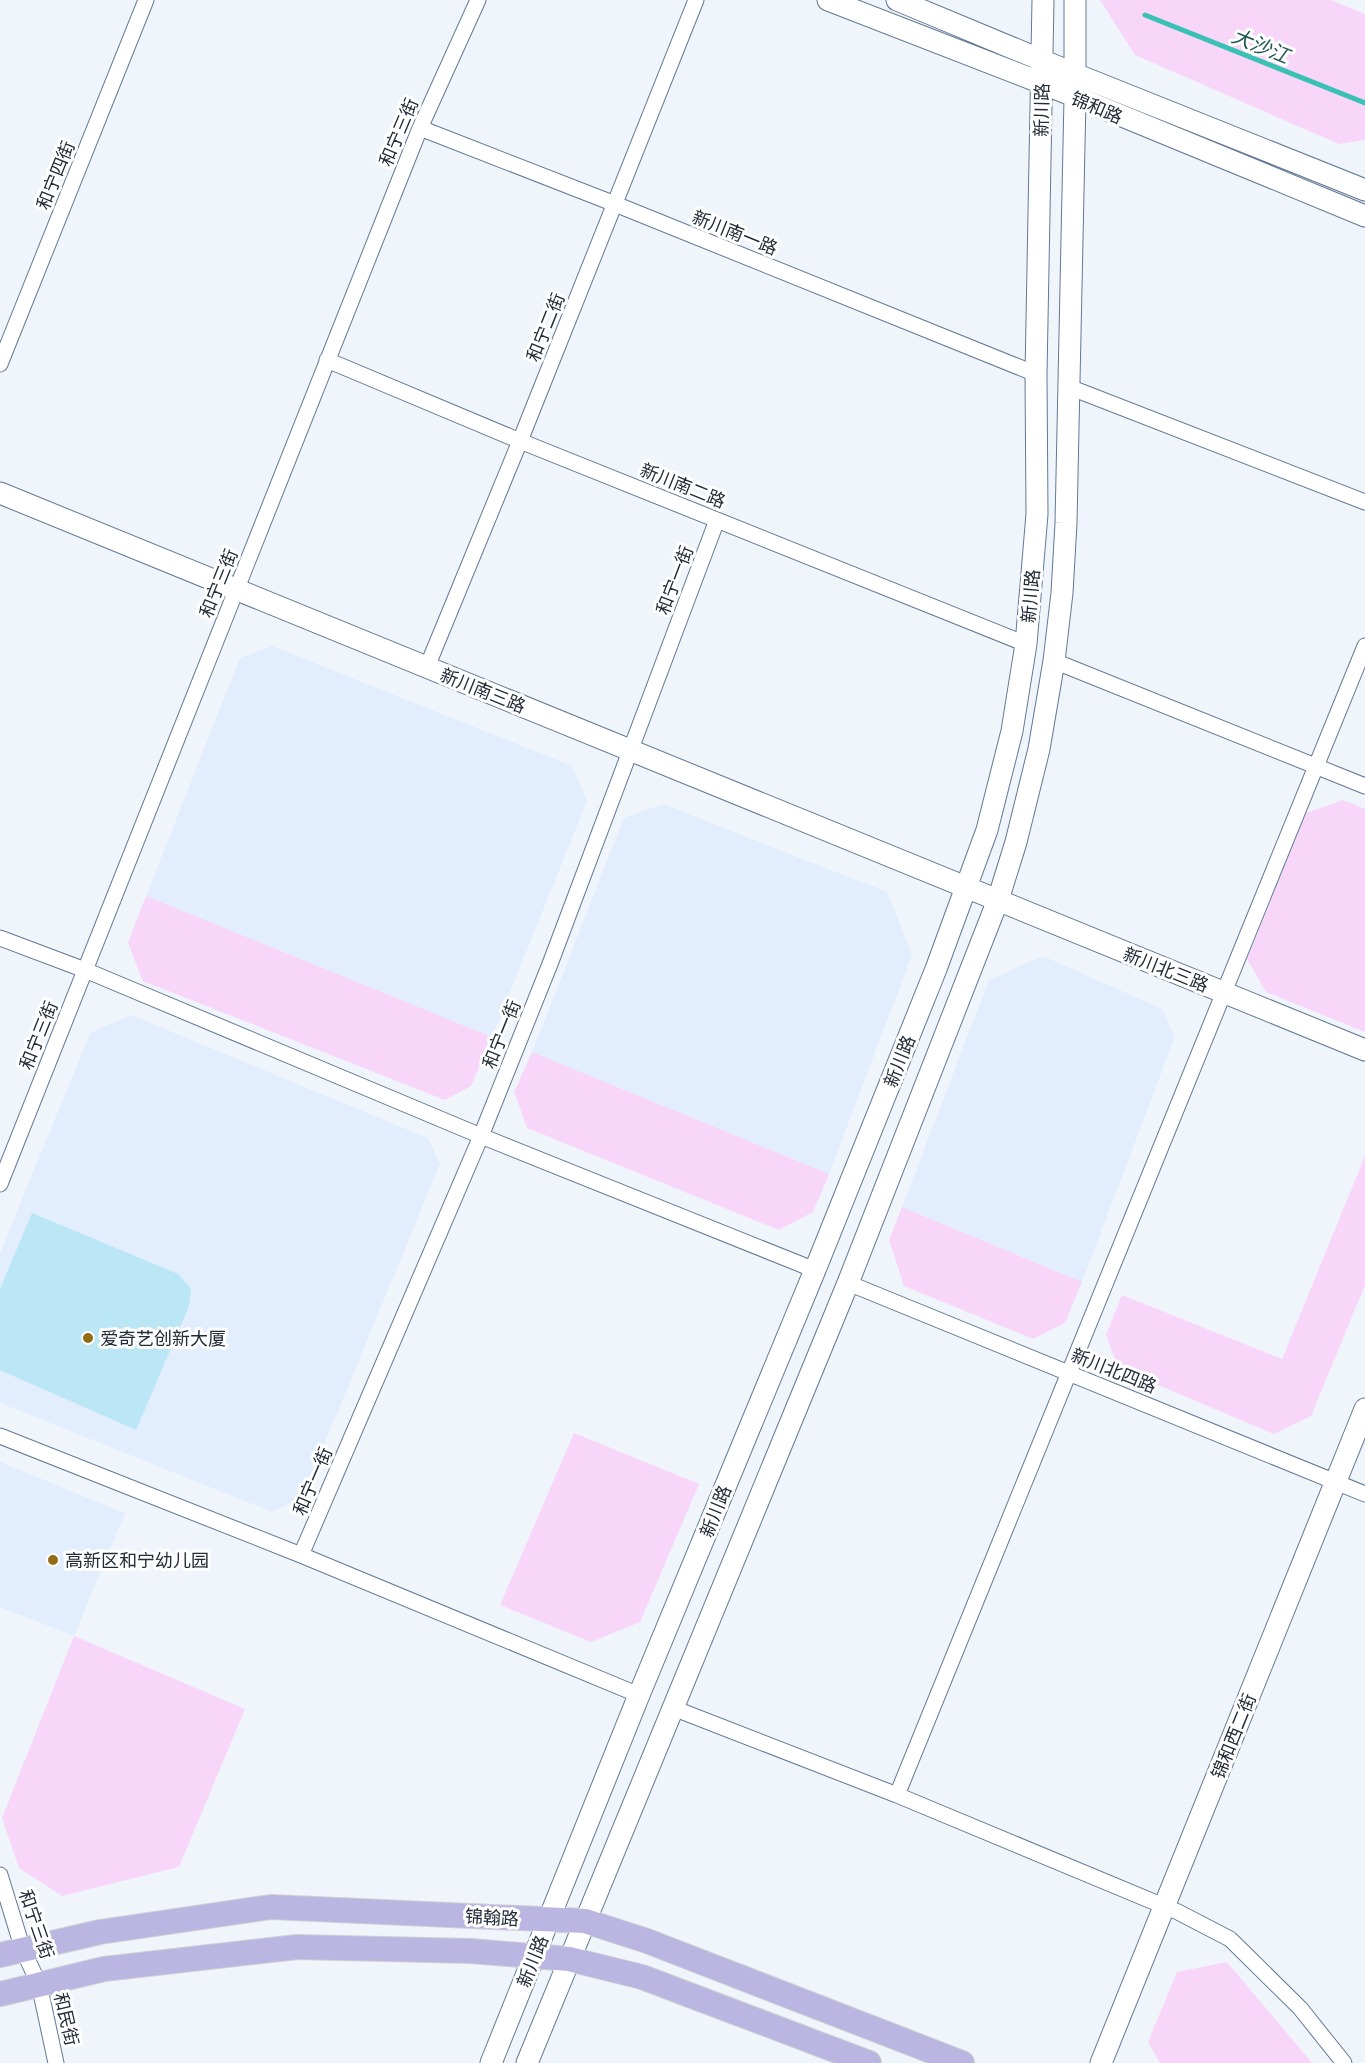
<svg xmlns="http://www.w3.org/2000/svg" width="1365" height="2063" font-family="'Exo 2','Noto Sans SC',sans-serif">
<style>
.built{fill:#e2eefd}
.green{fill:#f7d6f9}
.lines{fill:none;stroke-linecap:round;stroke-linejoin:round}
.stream{stroke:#3ac1b3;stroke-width:5}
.building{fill:#bae6f5}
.street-casing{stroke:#637894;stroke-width:17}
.secondary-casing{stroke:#637894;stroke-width:23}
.primary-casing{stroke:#ced0d3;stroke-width:26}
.street{stroke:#fff;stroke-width:15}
.secondary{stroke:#fff;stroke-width:21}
.primary{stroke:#bbb5e2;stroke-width:24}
.poi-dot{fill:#936b14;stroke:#fff;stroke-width:2}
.labels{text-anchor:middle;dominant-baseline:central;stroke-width:6;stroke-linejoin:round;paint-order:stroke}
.street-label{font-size:18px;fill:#222b36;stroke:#fff}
.poi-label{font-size:18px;fill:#222b36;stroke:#fff;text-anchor:start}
.water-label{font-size:20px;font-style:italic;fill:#225852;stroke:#fff}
</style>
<rect width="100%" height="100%" fill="#f0f5fb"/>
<!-- built -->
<path class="built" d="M 272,646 L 572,766 L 587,801 L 492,1037 L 146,896 L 240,658 Z
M 663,804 L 887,892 L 912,955 L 829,1174 L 532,1052 L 624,818 Z
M 1043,956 L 1162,1009 L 1175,1037 L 1082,1282 L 902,1207 L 989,980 Z
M 131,1015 L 428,1138 L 440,1164 L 302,1498 L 272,1512 L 0,1403 L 0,1253 L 90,1033 Z
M 0,1462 L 125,1513 L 74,1636 L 0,1607 Z"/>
<!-- green -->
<path class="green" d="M 1100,0 L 1331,0 L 1365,14 L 1365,140 L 1339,144 L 1135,55 Z
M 1343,800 L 1365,809 L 1365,1032 L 1266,992 L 1247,959 L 1306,813 Z
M 146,896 L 492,1037 L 471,1086 L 445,1100 L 143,981 L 128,943 Z
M 532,1052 L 829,1174 L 813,1212 L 779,1230 L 527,1128 L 514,1092 Z
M 1365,1156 L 1365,1285 L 1311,1416 L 1274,1434 L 1118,1368 L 1106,1335 L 1122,1295 L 1282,1359 Z
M 902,1207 L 1082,1282 L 1065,1323 L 1033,1339 L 904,1286 L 889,1240 Z
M 574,1433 L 699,1484 L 640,1622 L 591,1642 L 500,1605 Z
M 74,1636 L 245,1709 L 179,1867 L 62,1896 L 19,1868 L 2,1818 Z
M 1227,1962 L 1312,2063 L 1160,2063 L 1148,2042 L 1177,1972 Z"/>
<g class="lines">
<!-- stream -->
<path class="stream" d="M 1145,15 L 1365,103"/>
</g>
<!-- building -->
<path class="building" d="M 32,1213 L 178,1274 L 191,1289 L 189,1306 L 136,1430 L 0,1370 L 0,1289 Z"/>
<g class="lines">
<defs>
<path id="street" d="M 420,128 L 615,204 L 1036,374
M 327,360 L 520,441 L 1026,644
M 0,364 L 146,0
M 1069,387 L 1365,502
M 1054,661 L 1365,786
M 427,667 L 520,441 L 696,0
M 0,938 L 85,970 L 481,1136 L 815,1270
M 0,1184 L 420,128 L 478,0
M 848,1283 L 1365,1494
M 0,1436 L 301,1555 L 639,1695
M 301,1555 L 481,1136 L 550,964 L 717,520
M 673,1708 L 897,1795 L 1178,1912 L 1230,1939 L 1300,2008 L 1344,2063
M 897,1795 L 1365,646
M 0,1875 L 23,1950 L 39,1984 L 56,2063"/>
<path id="secondary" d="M 828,0 L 1042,83 L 1365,216
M 897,0 L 1075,74 L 1365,190
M 0,493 L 1365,1050
M 491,2063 L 639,1695 L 815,1270 L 936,969 L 987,830 L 1012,731 L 1026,644 L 1037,514 L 1036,374 L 1043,0
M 527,2063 L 848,1283 L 998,900 L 1016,842 L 1039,749 L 1054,661 L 1062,593 L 1066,523 L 1075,98 L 1075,0
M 1101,2063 L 1365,1409"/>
<path id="primary" d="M 0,1955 L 100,1932 L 271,1907 L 585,1921 L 647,1941 L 962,2063
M 0,1994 L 104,1969 L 297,1947 L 471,1951 L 569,1959 L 642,1977 L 869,2063"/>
</defs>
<!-- street casing -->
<use href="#street" class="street-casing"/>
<!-- secondary casing -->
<use href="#secondary" class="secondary-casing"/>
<!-- primary casing -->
<use href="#primary" class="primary-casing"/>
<!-- street -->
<use href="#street" class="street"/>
<!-- secondary -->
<use href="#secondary" class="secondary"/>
<!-- primary -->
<use href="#primary" class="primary"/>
</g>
<!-- markers -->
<g class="poi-dot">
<circle cx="88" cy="1338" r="6"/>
<circle cx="53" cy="1560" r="6"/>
</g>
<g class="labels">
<!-- street labels -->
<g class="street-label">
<text transform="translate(1097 107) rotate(23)">锦和路</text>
<text transform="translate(1041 110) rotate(-89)">新川路</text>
<text transform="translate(398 132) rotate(-67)">和宁三街</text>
<text transform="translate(55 175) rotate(-68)">和宁四街</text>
<text transform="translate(735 232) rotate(22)">新川南一路</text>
<text transform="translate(545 327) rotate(-68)">和宁二街</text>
<text transform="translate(683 485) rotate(22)">新川南二路</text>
<text transform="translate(674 580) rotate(-69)">和宁一街</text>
<text transform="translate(218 583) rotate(-68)">和宁三街</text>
<text transform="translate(1030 596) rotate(-85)">新川路</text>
<text transform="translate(483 690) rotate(22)">新川南三路</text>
<text transform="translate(1166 969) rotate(22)">新川北三路</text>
<text transform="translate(501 1034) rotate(-68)">和宁一街</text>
<text transform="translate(38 1035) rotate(-68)">和宁三街</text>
<text transform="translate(899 1061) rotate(-68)">新川路</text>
<text transform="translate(1114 1370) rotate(22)">新川北四路</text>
<text transform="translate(312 1481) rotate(-67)">和宁一街</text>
<text transform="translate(715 1511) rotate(-68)">新川路</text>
<text transform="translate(1233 1736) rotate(-68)">锦和西二街</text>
<text transform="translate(492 1917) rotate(3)">锦翰路</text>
<text transform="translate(37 1924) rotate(71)">和宁三街</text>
<text transform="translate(532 1961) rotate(-68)">新川路</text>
<text transform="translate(67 2019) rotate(77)">和民街</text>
</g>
<!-- poi labels -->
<g class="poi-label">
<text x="100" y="1338">爱奇艺创新大厦</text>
<text x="65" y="1560">高新区和宁幼儿园</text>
</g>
<!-- water labels -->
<g class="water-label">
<text transform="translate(1261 45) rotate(22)">大沙江</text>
</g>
</g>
</svg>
